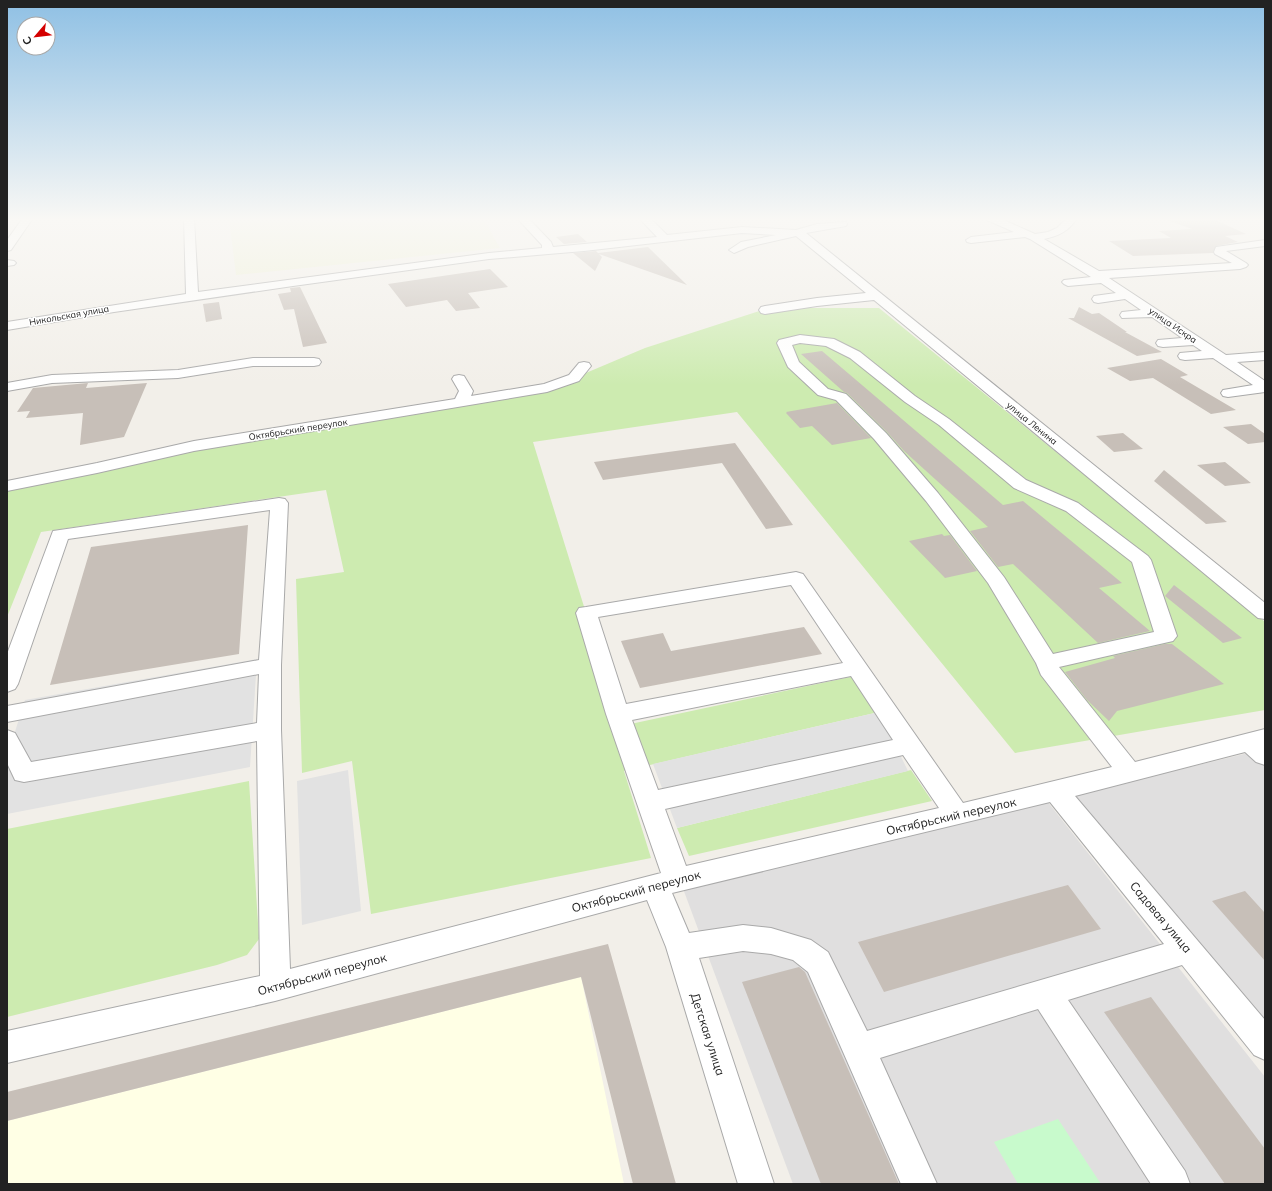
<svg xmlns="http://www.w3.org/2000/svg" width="1272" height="1191" font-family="Mulish,sans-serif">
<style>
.residential{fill:#e0dfdf}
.education{fill:#ffffe5}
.farmland{fill:#eef0d5}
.grass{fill:#cdebb0}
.park{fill:#c8facc}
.parking{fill:#e2e2e2}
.building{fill:#c7bfb8}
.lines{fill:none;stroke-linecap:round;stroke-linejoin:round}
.minor-casing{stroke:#a9a9a9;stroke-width:2}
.minor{fill:#fff;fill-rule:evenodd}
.labels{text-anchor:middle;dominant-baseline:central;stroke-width:3;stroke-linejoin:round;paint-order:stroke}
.far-street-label{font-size:9px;fill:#222;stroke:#fff}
.near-street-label{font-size:12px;fill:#222;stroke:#fff}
</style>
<rect width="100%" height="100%" fill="#f2efe9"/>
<!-- residential -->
<path class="residential" d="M 1265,749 L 1265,1031 L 1073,795 Z
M 1047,801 L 1265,1077 L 1265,1184 L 793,1184 L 682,886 Z"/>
<!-- education -->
<path class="education" d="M 581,977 L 624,1184 L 7,1184 L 7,1121 Z"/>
<!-- farmland -->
<path class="farmland" d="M 229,218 L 483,218 L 500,248 L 236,275 Z"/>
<!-- grass -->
<path class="grass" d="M 769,308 L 879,308 L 1265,622 L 1265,710 L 1015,753 L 737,412 L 533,442 L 621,726 L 855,676 L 879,712 L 624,771 L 651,858 L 371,914 L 352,761 L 302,773 L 296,579 L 344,572 L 326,490 L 41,532 L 7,617 L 7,490 L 220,445 L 468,403 L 574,378 L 645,348 Z
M 911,770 L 932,801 L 689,856 L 677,828 Z
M 249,781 L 259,939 L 247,955 L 217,965 L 7,1017 L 7,829 Z"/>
<!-- park -->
<path class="park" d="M 1058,1119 L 1101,1184 L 1018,1184 L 994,1142 Z"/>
<!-- parking -->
<path class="parking" d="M 257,659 L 250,767 L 7,814 L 7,757 L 25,700 Z
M 879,712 L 908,771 L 677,828 L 653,764 Z
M 348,770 L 361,911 L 302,925 L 297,781 Z"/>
<!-- building -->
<path class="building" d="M 1167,218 L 1211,218 L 1246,234 L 1225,236 L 1238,242 L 1216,246 L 1213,253 L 1133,256 L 1109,241 L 1171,238 L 1159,231 L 1192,229 L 1167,220 Z
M 578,234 L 587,242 L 564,244 L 556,237 Z
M 648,247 L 687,285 L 599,254 L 602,257 L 595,271 L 573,253 L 596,251 L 598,253 Z
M 490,269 L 508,287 L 468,293 L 480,308 L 456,311 L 447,300 L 406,307 L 388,284 Z
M 300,287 L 302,291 L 327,343 L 303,347 L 294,309 L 284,310 L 278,294 L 291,292 L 290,288 Z
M 219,302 L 222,319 L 206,322 L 203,304 Z
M 1079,307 L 1092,314 L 1099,313 L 1127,332 L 1125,332 L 1162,352 L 1137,356 L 1068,318 L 1074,318 Z
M 822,351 L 1003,505 L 1023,501 L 1122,583 L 1099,588 L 1150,631 L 1098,643 L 1013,564 L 998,567 L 970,531 L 988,527 L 904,451 L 887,432 L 847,393 L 844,392 L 801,354 Z
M 1161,359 L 1188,375 L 1180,377 L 1236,410 L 1211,414 L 1153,378 L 1130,381 L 1107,368 Z
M 88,383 L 86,388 L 147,383 L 124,437 L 80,445 L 83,413 L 26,418 L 30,411 L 17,412 L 33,388 Z
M 837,403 L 871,438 L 832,445 L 812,426 L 800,428 L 786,413 L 787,413 L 786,412 Z
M 1251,424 L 1265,434 L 1265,442 L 1248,444 L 1223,427 Z
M 1123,433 L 1143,449 L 1114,452 L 1096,436 Z
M 735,443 L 793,525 L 766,529 L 722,463 L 603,480 L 594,462 Z
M 1225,462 L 1251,483 L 1225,486 L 1197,465 Z
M 1164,470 L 1227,522 L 1206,524 L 1154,481 Z
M 248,525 L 239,654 L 50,685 L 91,547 Z
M 942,534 L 944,536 L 950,535 L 977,571 L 945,578 L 909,541 Z
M 1174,585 L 1242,638 L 1223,643 L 1165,596 Z
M 804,627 L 822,654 L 640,688 L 621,641 L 663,633 L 671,651 Z
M 1165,644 L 1172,644 L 1224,684 L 1117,711 L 1109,721 L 1087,700 L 1065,672 L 1115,658 L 1113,656 Z
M 1068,885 L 1101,929 L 884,992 L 858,942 Z
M 1245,891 L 1265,913 L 1265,961 L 1212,901 Z
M 608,944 L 676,1184 L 633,1184 L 581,977 L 7,1121 L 7,1092 Z
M 799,967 L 805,972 L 899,1184 L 821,1184 L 742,982 Z
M 1151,997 L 1265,1149 L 1265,1184 L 1225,1184 L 1104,1012 Z"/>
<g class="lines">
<defs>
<path id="minor" d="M 23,218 L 33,218 L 11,250 L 7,251 L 7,240 Z
M 184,218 L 194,218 L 198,292 L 489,253 L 542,248 L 542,245 L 517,218 L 528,218 L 551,242 L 553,247 L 657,237 L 639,218 L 650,218 L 667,235 L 742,227 L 796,230 L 817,224 L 846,222 L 847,224 L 846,226 L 806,233 L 1265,603 L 1265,619 L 1258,618 L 874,300 L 817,306 L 765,314 L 761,313 L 759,310 L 761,307 L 765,306 L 817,298 L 866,293 L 796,236 L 748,247 L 734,253 L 729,250 L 741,242 L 776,235 L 742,233 L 584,251 L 489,259 L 293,286 L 114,312 L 7,330 L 7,322 L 186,294 Z
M 986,218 L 999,218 L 1035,234 L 1048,232 L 1057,228 L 1067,218 L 1077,218 C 1069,231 1059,236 1044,239 L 1099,271 L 1232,263 L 1215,254 L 1214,252 L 1216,247 L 1265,240 L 1265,246 L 1226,251 L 1246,263 L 1248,265 L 1246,267 L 1240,269 L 1109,278 L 1226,355 L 1265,352 L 1265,360 L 1237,362 L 1265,381 L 1265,392 L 1228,397 L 1223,396 L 1221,393 L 1223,390 L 1253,385 L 1213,358 L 1185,360 L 1180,359 L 1178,356 L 1180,353 L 1202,351 L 1193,345 L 1163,347 L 1158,346 L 1156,343 L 1158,340 L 1182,338 L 1152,317 L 1122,318 L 1120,315 L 1122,312 L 1141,310 L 1125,299 L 1098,303 L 1094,302 L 1092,299 L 1094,296 L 1116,293 L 1101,283 L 1068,286 L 1064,284 L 1062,282 L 1064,280 L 1091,277 L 1030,239 L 1025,237 L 971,243 L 967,242 L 966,240 L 971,237 L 1014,232 L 987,220 Z
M 7,260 L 14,261 L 16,263 L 14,265 L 7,266 Z
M 800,335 L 834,339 L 860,352 L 915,396 L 949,419 L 1026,480 L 1078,503 L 1148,556 L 1151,560 L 1177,636 L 1173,641 L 1059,667 L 1135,762 L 1265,729 L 1265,765 L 1256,762 L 1245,752 L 1075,796 L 1265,1020 L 1265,1060 L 1254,1055 L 1182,965 L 1068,1000 L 1185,1171 L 1190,1184 L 1151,1184 L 1038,1009 L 880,1058 L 937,1184 L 901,1184 L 808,972 L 793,960 L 771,954 L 743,951 L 699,958 L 774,1184 L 738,1184 L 666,947 L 647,900 L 275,1001 L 7,1063 L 7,1031 L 260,976 L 257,741 L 24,782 L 15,780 L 7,763 L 7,730 L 15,733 L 31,762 L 257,723 L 259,674 L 7,722 L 7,706 L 259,660 L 270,510 L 68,539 L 18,684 L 15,689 L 7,692 L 7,654 L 53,531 L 279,498 L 285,499 L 288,503 L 281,665 L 281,730 L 290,969 L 661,873 L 606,714 L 576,613 L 579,608 L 586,607 L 796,572 L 803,574 L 963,803 L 1112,767 L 1041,675 L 1036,663 L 988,583 L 926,501 L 874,439 L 836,400 L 818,395 L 788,367 L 777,343 L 779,340 ZM 800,343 L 826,346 L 850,358 L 905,402 L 939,425 L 1014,488 L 1066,511 L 1132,562 L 1154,632 L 1053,654 L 1004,577 L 938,493 L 886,433 L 846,394 L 828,389 L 799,362 L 792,345 ZM 791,585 L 843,663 L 626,704 L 598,617 ZM 851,676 L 893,740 L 658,790 L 632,720 ZM 903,755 L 939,808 L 686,866 L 665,809 ZM 1050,802 L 1164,944 L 867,1031 L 828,952 L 811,940 L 771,928 L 743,925 L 689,933 L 672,893 Z
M 253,358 L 314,358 L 319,359 L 321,362 L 319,365 L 314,366 L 253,366 L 178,378 L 52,383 L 7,391 L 7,383 L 52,375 L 178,370 Z
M 584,362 L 589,363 L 591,366 L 579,381 L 547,392 L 194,451 L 97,473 L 7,491 L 7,481 L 97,463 L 194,441 L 455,399 L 459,391 L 452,379 L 454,376 L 459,375 L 464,376 L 473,391 L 471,396 L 544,384 L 569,375 L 579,363 Z"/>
</defs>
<!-- minor casing -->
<use href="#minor" class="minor-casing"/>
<!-- minor -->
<use href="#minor" class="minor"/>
</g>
<!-- sky -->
<linearGradient id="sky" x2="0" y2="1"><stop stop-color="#8fc0e4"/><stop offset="0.57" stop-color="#f9f8f5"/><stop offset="1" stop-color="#f9f8f5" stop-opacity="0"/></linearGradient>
<rect width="1272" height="385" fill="url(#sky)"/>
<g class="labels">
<!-- far-street labels -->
<g class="far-street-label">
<text transform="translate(69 315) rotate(-10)">Никольская улица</text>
<text transform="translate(1173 325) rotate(34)">улица Искра</text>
<text transform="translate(1032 423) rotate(39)">улица Ленина</text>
<text transform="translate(298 429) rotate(-9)">Октябрьский переулок</text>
</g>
<!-- near-street labels -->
<g class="near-street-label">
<text transform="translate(951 816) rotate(-13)">Октябрьский переулок</text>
<text transform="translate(636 891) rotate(-15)">Октябрьский переулок</text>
<text transform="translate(1161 917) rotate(50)">Садовая улица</text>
<text transform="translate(322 974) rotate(-15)">Октябрьский переулок</text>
<text transform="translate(708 1034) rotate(72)">Детская улица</text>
</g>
</g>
<!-- border -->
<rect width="1272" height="1191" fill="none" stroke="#222222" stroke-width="16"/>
<!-- north arrow -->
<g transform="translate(36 36) rotate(242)"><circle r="19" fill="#ffffff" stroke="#a7a7a7"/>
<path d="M0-3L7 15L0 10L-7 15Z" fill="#d40000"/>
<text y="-6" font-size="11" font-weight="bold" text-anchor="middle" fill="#222222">С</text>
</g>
</svg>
